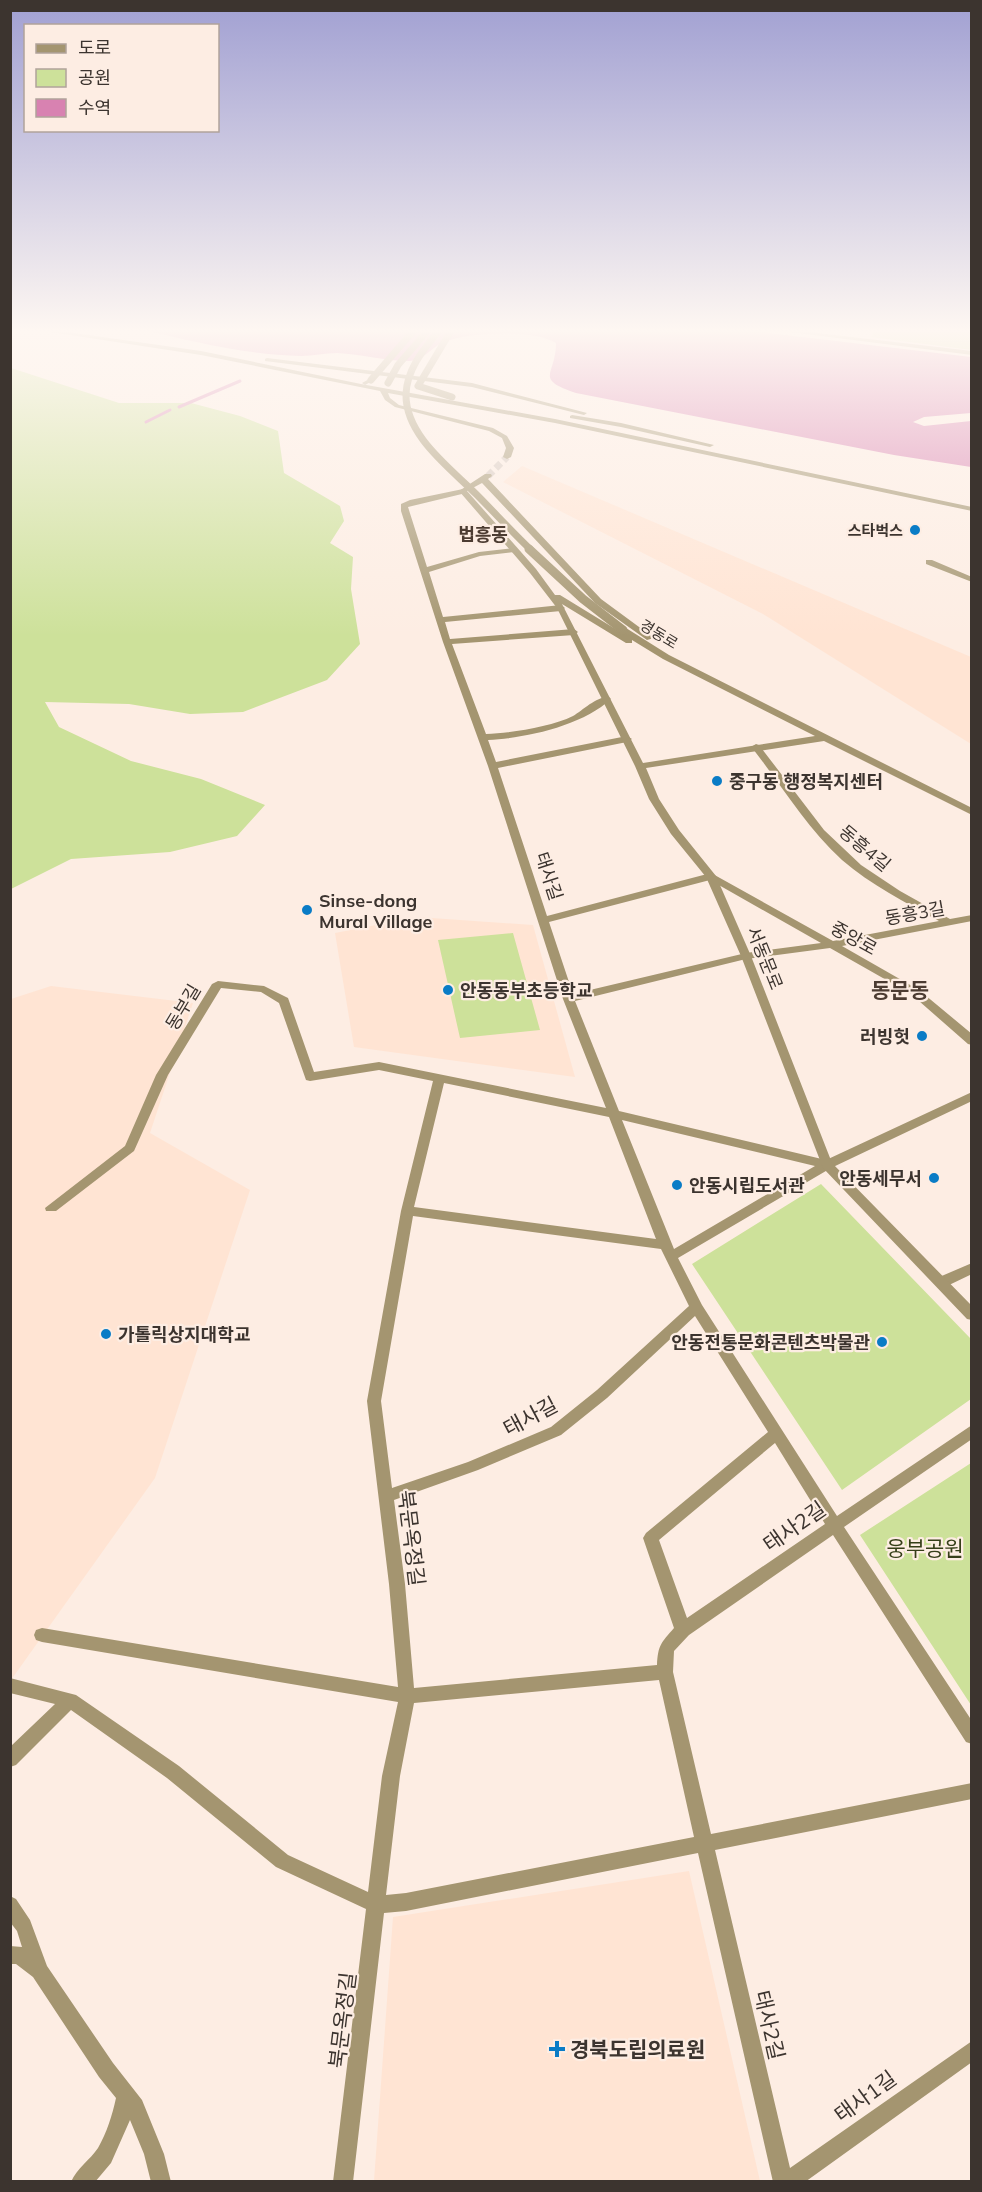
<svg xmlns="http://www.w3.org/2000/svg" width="982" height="2192" font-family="Mulish,'Noto Sans KR',sans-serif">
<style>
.built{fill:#ffe4d3}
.green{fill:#cde19a}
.water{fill:#d882b1}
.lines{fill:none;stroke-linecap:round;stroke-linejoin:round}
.stream{stroke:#d882b1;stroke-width:3}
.tertiary-tunnel{stroke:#d6c8bf;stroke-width:7;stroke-dasharray:7 4;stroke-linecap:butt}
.pedestrian{fill:#a49570;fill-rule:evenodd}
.minor{fill:#a49570;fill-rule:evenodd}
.tertiary{fill:#a49570;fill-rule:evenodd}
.pedestrian-bridge{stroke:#a49570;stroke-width:7}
.tertiary-bridge-far1{stroke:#a49570;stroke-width:7}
.tertiary-bridge{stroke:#a49570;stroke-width:9}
.poi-dot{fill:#0a7cc6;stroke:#fdede3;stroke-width:2}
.labels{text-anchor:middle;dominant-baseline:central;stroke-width:4.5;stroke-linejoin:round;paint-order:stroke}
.far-poi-label{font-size:15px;font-weight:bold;fill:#3c342f;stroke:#fdede3;text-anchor:end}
.far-street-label{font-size:15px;fill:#3c342f;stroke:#fdede3}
.far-quarter-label{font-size:18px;font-weight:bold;fill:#4c3c32;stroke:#fdede3}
.poi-label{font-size:18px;font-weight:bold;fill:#3c342f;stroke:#fdede3;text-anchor:start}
.street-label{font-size:18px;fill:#3c342f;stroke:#fdede3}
.quarter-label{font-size:21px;font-weight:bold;fill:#4c3c32;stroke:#fdede3}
.near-street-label{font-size:21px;fill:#3c342f;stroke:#fdede3}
.near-park-label{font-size:21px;fill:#363f19;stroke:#fdede3}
.near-poi-label{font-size:21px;font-weight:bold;fill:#3c342f;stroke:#fdede3;text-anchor:start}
</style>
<rect width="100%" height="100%" fill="#fdede3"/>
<!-- built -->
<path class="built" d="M 522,466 L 971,657 L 971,744 L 763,614 L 503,482 Z
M 417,917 L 533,925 L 575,1077 L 354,1047 L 335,933 Z
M 51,986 L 193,1003 L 150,1133 L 250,1190 L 155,1478 L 11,1680 L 11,999 Z
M 689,1871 L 760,2181 L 374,2181 L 393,1917 Z"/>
<!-- green -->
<path class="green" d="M 876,329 L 971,329 L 971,350 L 871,337 Z
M 11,368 L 119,403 L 191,403 L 240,416 L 278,431 L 284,473 L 340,506 L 344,521 L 330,543 L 353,557 L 351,589 L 360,644 L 327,680 L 243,712 L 190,714 L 129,704 L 45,702 L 59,727 L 131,761 L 201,779 L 265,805 L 237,836 L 170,852 L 71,859 L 11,889 Z
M 513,933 L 540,1030 L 460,1038 L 438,940 Z
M 821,1184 L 971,1339 L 971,1399 L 842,1490 L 692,1264 Z
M 971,1463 L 971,1705 L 860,1535 Z"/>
<!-- water -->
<path class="water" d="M 139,329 L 734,329 L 971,357 L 971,413 L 924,417 L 913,422 L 924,426 L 971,421 L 971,467 L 894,455 L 576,393 C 533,378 556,376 556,343 C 534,329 468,332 444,342 C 431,347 425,360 409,361 C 386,361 361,354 337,353 C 325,353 313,356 301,356 C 247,355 191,341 139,329 Z"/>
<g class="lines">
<!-- stream -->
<path class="stream" d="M 179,407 L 240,381
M 146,422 L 170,410"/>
<!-- tertiary-tunnel -->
<path class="tertiary-tunnel" d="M 488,476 L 507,457"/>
<!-- pedestrian -->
<path class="pedestrian" d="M 766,329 L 783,329 L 972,351 L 972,355 Z
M 371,378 L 374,380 L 365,385 L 362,383 Z"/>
<!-- minor -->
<path class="minor" d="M 463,489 L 467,491 L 466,493 L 408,507 L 427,567 L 479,552 L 514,548 L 518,550 L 514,552 L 480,556 L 429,572 L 443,617 L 561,605 L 565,608 L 561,611 L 445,622 L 450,639 L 574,629 L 578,632 L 574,635 L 452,644 L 486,734 C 510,733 551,727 573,716 C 583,710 597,696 609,697 L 611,699 C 582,726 526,738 488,740 L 496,762 L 627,736 L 632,739 L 627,742 L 498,768 L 547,916 L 711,873 L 833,941 L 939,921 C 905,902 871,885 842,860 C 807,828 782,786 753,749 L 751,747 L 756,744 L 759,745 L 824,830 L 861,865 L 900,891 L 950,919 L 972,915 L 972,921 L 842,946 L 919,990 L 972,1034 L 972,1045 L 968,1044 L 911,994 L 830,948 L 746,959 L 575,1001 L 619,1111 L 826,1160 L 972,1092 L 972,1101 L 831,1168 L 678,1258 L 702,1305 L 837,1516 L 972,1425 L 972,1439 L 844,1527 L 972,1721 L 972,1744 L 966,1742 L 833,1535 L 689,1635 L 674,1651 L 673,1672 L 711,1834 L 972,1783 L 972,1799 L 715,1850 L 790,2168 L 972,2041 L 972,2062 L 805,2182 L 773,2182 L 698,1853 L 406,1911 L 384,1913 L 353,2182 L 333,2182 L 366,1909 L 276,1867 L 167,1778 L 71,1710 L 16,1765 L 10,1767 L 10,1747 L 55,1704 L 10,1693 L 10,1678 L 76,1695 L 179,1766 L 288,1855 L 368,1892 L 382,1776 L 398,1702 L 42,1642 L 36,1640 L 34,1635 L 36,1630 L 42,1628 L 398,1687 L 389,1584 L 367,1401 L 401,1211 L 433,1081 L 379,1070 L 310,1081 L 306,1080 L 279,1003 L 261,992 L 221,988 L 168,1075 L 134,1151 L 56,1211 L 46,1211 L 45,1208 L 125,1146 L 156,1075 L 212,984 L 218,981 L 264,986 L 288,998 L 314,1072 L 379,1062 L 606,1108 L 563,999 L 488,766 L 443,642 L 401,511 L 401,504 L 410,500 ZM 710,880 L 821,943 L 746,953 L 573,994 L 549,922 ZM 444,1083 L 609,1117 L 656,1239 L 414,1207 ZM 622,1120 L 815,1166 L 674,1249 ZM 413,1216 L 661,1249 L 689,1306 L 597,1390 L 551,1427 L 468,1462 L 392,1488 L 381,1401 ZM 695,1316 L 768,1432 L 646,1533 L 643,1538 L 674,1628 C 661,1643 658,1645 657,1665 L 414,1688 L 405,1584 L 394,1500 L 478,1470 L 561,1435 L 607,1398 ZM 775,1443 L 825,1524 L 687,1618 L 659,1540 ZM 659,1680 L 694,1837 L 406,1893 L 386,1895 L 400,1776 L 414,1703 Z
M 926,560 L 932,560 L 972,577 L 972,582 L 926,564 Z
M 972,1263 L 972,1274 L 947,1286 L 937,1286 L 935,1282 L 937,1278 Z
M 10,1896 L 16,1899 L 30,1920 L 47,1966 L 113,2063 L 142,2100 L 164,2154 L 171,2182 L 151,2182 L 144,2154 L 130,2120 L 111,2163 L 95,2182 L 71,2182 C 77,2168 90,2160 98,2148 C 107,2132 112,2116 116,2098 L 99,2077 L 33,1977 L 16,1964 L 10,1964 L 10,1946 L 22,1947 L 17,1931 L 10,1922 Z"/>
<!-- tertiary -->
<path class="tertiary" d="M 31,329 L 46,329 L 201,351 L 361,384 L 555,419 L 972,507 L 972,511 L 555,423 L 388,393 L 390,398 L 399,405 L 493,428 L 507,436 L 514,448 L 511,457 L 507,459 L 503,457 L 506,448 L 502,438 L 489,431 L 395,407 L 385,400 L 380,391 L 201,355 Z
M 267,358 L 472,383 L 587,413 L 584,415 L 472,387 L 265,361 L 265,359 Z
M 572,415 L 621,423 L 714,445 L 710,447 L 621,427 L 570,418 L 570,416 Z
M 485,474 L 491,474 L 492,476 L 488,479 L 601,599 L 654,638 L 647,640 L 595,603 L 482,483 L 467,491 L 536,569 L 555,595 L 560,595 L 622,633 L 619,630 L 620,628 L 626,628 L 669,655 L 972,808 L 972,815 L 824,741 L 646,768 L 659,799 L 679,830 L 716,876 L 751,956 L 832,1163 L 972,1306 L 972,1320 L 967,1319 L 823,1168 L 741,956 L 706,877 L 671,834 L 649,799 L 635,766 L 557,608 L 530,573 L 459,491 ZM 562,604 L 626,643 L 632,643 L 632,640 L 663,659 L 815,736 L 643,763 Z"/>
<!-- pedestrian-bridge -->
<path class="pedestrian-bridge" d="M 371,380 L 415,329"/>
<!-- tertiary-bridge-far1 -->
<path class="tertiary-bridge-far1" d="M 440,329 C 425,348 407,368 406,394 C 405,435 449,467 476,494 C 494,512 512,532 531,550
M 452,329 L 418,386 L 452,397
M 388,383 L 398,365 L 429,329"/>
<!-- tertiary-bridge -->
<path class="tertiary-bridge" d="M 529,549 L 583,599 L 623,630"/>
</g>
<!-- sky -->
<linearGradient id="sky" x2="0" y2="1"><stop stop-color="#a1a0d2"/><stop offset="0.52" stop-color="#fef7f2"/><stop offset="1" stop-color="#fef7f2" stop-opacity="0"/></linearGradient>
<rect width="982" height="636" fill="url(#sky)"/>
<!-- markers -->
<g class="poi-dot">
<circle cx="915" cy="530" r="6"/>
<circle cx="717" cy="781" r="6"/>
<circle cx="307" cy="910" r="6"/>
<circle cx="448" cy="990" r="6"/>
<circle cx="922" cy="1036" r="6"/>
<circle cx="934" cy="1178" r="6"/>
<circle cx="677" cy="1185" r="6"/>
<circle cx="106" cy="1334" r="6"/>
<circle cx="882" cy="1342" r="6"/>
<path d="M554 2040h6v6h6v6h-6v6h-6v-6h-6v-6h6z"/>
</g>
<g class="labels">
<!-- far-poi labels -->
<g class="far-poi-label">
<text x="903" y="530">스타벅스</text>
</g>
<!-- far-street labels -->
<g class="far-street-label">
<text transform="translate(659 634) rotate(31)">경동로</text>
</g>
<!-- far-quarter labels -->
<g class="far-quarter-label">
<text x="483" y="534">법흥동</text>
</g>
<!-- poi labels -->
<g class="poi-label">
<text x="729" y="781">중구동 행정복지센터</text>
<text x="319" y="900">Sinse-dong<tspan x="319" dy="21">Mural Village</tspan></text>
<text x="460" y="990">안동동부초등학교</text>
<text x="910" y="1036" text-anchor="end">러빙헛</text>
<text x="922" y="1178" text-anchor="end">안동세무서</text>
<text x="689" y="1185">안동시립도서관</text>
<text x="118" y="1334">가톨릭상지대학교</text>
<text x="870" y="1342" text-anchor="end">안동전통문화콘텐츠박물관</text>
</g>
<!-- street labels -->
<g class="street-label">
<text transform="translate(865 848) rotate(40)">동흥4길</text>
<text transform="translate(549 876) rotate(72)">태사길</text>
<text transform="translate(915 913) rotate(-10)">동흥3길</text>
<text transform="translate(854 938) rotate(29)">중앙로</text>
<text transform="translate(765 958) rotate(68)">서동문로</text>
<text transform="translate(183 1007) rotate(-59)">동부길</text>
</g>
<!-- quarter labels -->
<g class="quarter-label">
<text x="900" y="990">동문동</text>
</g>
<!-- near-street labels -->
<g class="near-street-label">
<text transform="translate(530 1416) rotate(-28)">태사길</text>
<text transform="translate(794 1526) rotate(-35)">태사2길</text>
<text transform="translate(412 1538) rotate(83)">북문옥정길</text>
<text transform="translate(342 2020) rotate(-83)">북문옥정길</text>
<text transform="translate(770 2025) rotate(77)">태사2길</text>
<text transform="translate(865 2096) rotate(-36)">태사1길</text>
</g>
<!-- near-park labels -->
<g class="near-park-label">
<text x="925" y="1548">웅부공원</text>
</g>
<!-- near-poi labels -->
<g class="near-poi-label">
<text x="570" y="2049">경북도립의료원</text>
</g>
</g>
<!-- border -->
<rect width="982" height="2192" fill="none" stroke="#3c342f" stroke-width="24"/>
<!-- legend -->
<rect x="24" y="24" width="195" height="108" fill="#fdede3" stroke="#b0a39b" stroke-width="1.5"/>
<rect x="36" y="44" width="30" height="9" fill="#a49570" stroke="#b0a39b" stroke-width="1.5"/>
<text x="78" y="54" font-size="18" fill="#3c342f">도로</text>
<rect x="36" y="69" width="30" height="18" fill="#cde19a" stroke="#b0a39b" stroke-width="1.5"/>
<text x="78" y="84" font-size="18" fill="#3c342f">공원</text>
<rect x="36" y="99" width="30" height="18" fill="#d882b1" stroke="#b0a39b" stroke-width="1.5"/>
<text x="78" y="114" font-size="18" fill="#3c342f">수역</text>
</svg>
